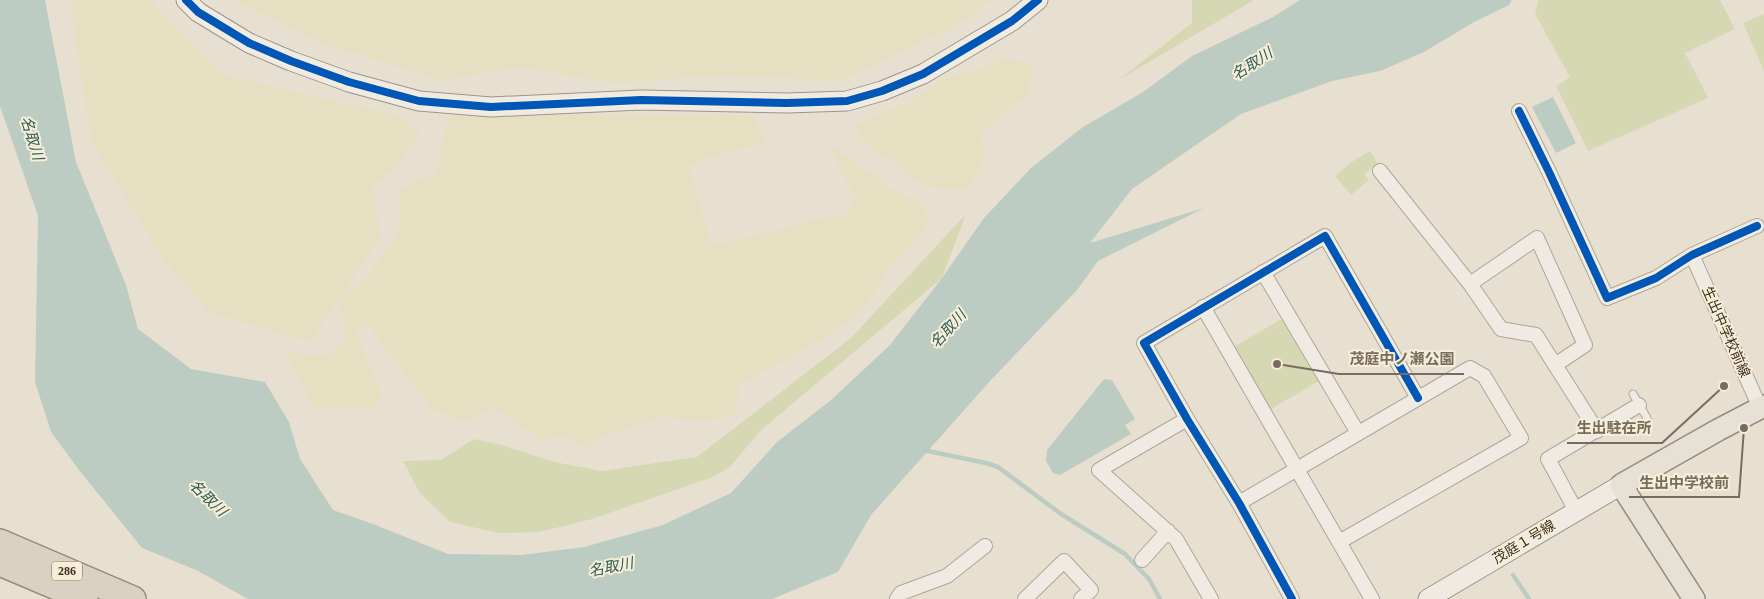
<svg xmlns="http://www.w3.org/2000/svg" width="1764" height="599" font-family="'Times New Roman','Noto Sans JP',serif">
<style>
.farmland{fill:#e6dfc2}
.green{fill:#d6d7b3}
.water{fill:#bcccc2}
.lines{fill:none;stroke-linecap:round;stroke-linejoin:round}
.stream{stroke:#bcccc2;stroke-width:4.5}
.lane-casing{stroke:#ada599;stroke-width:9}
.street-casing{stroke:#ada599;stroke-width:16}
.secondary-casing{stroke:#9c958a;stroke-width:21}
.primary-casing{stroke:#928b80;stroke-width:24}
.highway-casing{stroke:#928b80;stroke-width:28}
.lane{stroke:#efebe3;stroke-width:7}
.street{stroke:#efebe3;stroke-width:14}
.secondary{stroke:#efebe3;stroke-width:19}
.primary{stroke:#e6e1d4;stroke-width:21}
.highway{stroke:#dad1c2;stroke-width:25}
.cycleway-casing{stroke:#f7eed8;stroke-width:11}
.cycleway{stroke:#0057b8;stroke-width:8}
.labels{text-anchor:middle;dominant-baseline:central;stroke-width:4;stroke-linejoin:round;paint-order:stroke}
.shield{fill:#f7eed8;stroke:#756857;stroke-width:1}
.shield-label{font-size:12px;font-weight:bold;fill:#3d2e20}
.street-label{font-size:14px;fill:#3d2e20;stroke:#f7eed8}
.water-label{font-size:15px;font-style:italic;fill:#2f5d5a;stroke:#f7eed8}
.leader{fill:none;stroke:#786c5e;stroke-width:2}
.callout-dot{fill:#786c5e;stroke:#f7eed8;stroke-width:2}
.callout-label{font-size:15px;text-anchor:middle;font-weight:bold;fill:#786c5e;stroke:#f7eed8;stroke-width:4;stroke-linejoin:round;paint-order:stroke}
</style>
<rect width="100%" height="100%" fill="#e7e0d1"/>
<!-- farmland -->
<path class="farmland" d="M 70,0 L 151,0 L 226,76 L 392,114 L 420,132 L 400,163 L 373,185 L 380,237 L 311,342 L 208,312 L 163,259 L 91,140 Z
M 232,0 L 992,0 L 951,29 L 839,81 L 728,75 L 613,83 L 520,68 L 441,80 L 330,46 Z
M 1002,59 L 1033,64 L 1028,96 L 1008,109 L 981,134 L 985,155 L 971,187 L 942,189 L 920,183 L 862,140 L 856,125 L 914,100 L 941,79 L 982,69 Z
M 451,114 L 751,115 L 767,142 L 709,157 L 689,167 L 712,245 L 754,236 L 818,219 L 845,215 L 856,197 L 841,172 L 828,143 L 889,188 L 925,206 L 928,225 L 907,251 L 884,275 L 865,308 L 822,340 L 739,384 L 736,414 L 701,422 L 661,416 L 603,437 L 584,448 L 566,436 L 542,440 L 493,407 L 465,422 L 432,409 L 369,326 L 355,331 L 382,395 L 370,409 L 314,407 L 284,352 L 324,357 L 344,342 L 343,318 L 339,302 L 370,273 L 399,233 L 399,190 L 437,172 L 443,138 Z"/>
<!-- green -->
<path class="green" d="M 1192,0 L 1254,0 L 1120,79 L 1192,23 Z
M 1539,0 L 1720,0 L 1735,29 L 1685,53 L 1708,98 L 1588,151 L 1556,86 L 1570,77 L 1535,14 Z
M 1764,14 L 1764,71 L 1743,23 Z
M 1370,151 L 1378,164 L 1364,174 L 1369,180 L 1351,195 L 1335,176 L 1350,163 Z
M 966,214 L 942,278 L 761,430 L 730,467 L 713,477 L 592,519 L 539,532 L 499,533 L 450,522 L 419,492 L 403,461 L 441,460 L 474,439 L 505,446 L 554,462 L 602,471 L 697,457 L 851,338 Z
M 1283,318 L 1319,381 L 1271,409 L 1234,347 Z"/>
<!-- water -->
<path class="water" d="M 0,0 L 45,0 L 76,162 L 126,285 L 138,329 L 191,369 L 265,382 L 289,422 L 300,459 L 333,510 L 373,524 L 448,554 L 522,555 L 584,547 L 663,525 L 731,493 L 777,442 L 830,401 L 890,345 L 942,278 L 984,218 L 1031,168 L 1083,127 L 1143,92 L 1192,56 L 1273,17 L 1300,0 L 1512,0 L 1509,5 L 1474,22 L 1424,52 L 1380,71 L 1332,81 L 1241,114 L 1132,189 L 1090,243 L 1204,208 L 1098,261 L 1077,290 L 990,381 L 871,515 L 838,572 L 772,599 L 248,599 L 196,570 L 142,548 L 79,470 L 51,432 L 35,382 L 38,216 L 0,106 Z
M 1553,97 L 1576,143 L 1556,153 L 1532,107 Z
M 1104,379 L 1112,380 L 1135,419 L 1125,425 L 1131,434 L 1060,475 L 1053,473 L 1046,461 L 1047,450 Z"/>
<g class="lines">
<!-- stream -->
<path class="stream" d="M 923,450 L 986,463 L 998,467 L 1061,514 L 1125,554 L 1149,579 L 1160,599
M 1513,575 L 1529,599"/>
<defs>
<path id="lane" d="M 1633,394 L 1647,418"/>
<path id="street" d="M 1519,111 L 1549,172 L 1607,298 L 1656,278 L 1692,255 L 1757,226
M 1380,171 L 1470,284 L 1501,329 L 1536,335 L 1597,431
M 1692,255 L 1760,408
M 1263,272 L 1358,433
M 1470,284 L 1537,238 L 1585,345 L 1555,365
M 1203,307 L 1372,599
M 1187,419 L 1099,470 L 1176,539 L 1211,599
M 1239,503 L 1470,368 L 1484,376 L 1521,438 L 1339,542
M 1576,511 L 1548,459 L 1639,405
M 1142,560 L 1168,531
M 897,599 L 901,593 L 947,576 L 985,546
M 1025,599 L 1064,561 L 1091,590 L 1081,599
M 1292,599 L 1239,503 L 1187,419 L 1144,343 L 1325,236 L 1418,398"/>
<path id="secondary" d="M 186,0 L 198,12 L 249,43 L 291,61 L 349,82 L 419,101 L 491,107 L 641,100 L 787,103 L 847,101 L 882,91 L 923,74 L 1012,21 L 1038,0
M 1428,599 L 1621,485"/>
<path id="primary" d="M 1694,599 L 1621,485 L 1718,430 L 1764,406"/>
<path id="highway" d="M 0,542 L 133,599
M 0,563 L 85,599"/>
</defs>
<!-- lane casing -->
<use href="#lane" class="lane-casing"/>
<!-- street casing -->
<use href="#street" class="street-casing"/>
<!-- secondary casing -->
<use href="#secondary" class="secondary-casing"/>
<!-- primary casing -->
<use href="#primary" class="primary-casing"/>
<!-- highway casing -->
<use href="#highway" class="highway-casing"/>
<!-- lane -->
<use href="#lane" class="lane"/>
<!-- street -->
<use href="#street" class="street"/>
<!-- secondary -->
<use href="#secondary" class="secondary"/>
<!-- primary -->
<use href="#primary" class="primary"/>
<!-- highway -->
<use href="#highway" class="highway"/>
<defs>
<path id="cycleway" d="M 186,0 L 198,12 L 249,43 L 291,61 L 349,82 L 419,101 L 491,107 L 641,100 L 787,103 L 847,101 L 882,91 L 923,74 L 1012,21 L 1038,0
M 1519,111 L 1549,172 L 1607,298 L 1656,278 L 1692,255 L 1757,226
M 1292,599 L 1239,503 L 1187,419 L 1144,343 L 1325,236 L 1418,398"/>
</defs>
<!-- cycleway casing -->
<use href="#cycleway" class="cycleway-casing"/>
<!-- cycleway -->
<use href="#cycleway" class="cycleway"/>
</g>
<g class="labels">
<!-- shield labels -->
<rect class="shield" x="52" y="561.5" width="30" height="19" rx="4"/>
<g class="shield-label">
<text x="67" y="571">286</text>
</g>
<!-- street labels -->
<g class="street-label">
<text transform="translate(1726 332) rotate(66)">生出中学校前線</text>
<text transform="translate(1524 542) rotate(-31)">茂庭１号線</text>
</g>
<!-- water labels -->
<g class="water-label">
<text transform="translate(1252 64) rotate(-33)">名取川</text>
<text transform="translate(32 138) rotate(73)">名取川</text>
<text transform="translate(948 329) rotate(-48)">名取川</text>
<text transform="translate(208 498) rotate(44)">名取川</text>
<text transform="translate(611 567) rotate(-11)">名取川</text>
</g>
</g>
<!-- callouts -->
<path class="leader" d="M1277 364L1339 374H1464M1724 386L1662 443H1567M1744 428L1739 497H1629"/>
<g class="callout-dot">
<circle cx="1277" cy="364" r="5"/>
<circle cx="1724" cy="386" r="5"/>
<circle cx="1744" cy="428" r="5"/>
</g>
<g class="callout-label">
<text x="1402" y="364">茂庭中ノ瀬公園</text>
<text x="1614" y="433">生出駐在所</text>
<text x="1684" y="488">生出中学校前</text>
</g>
</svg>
